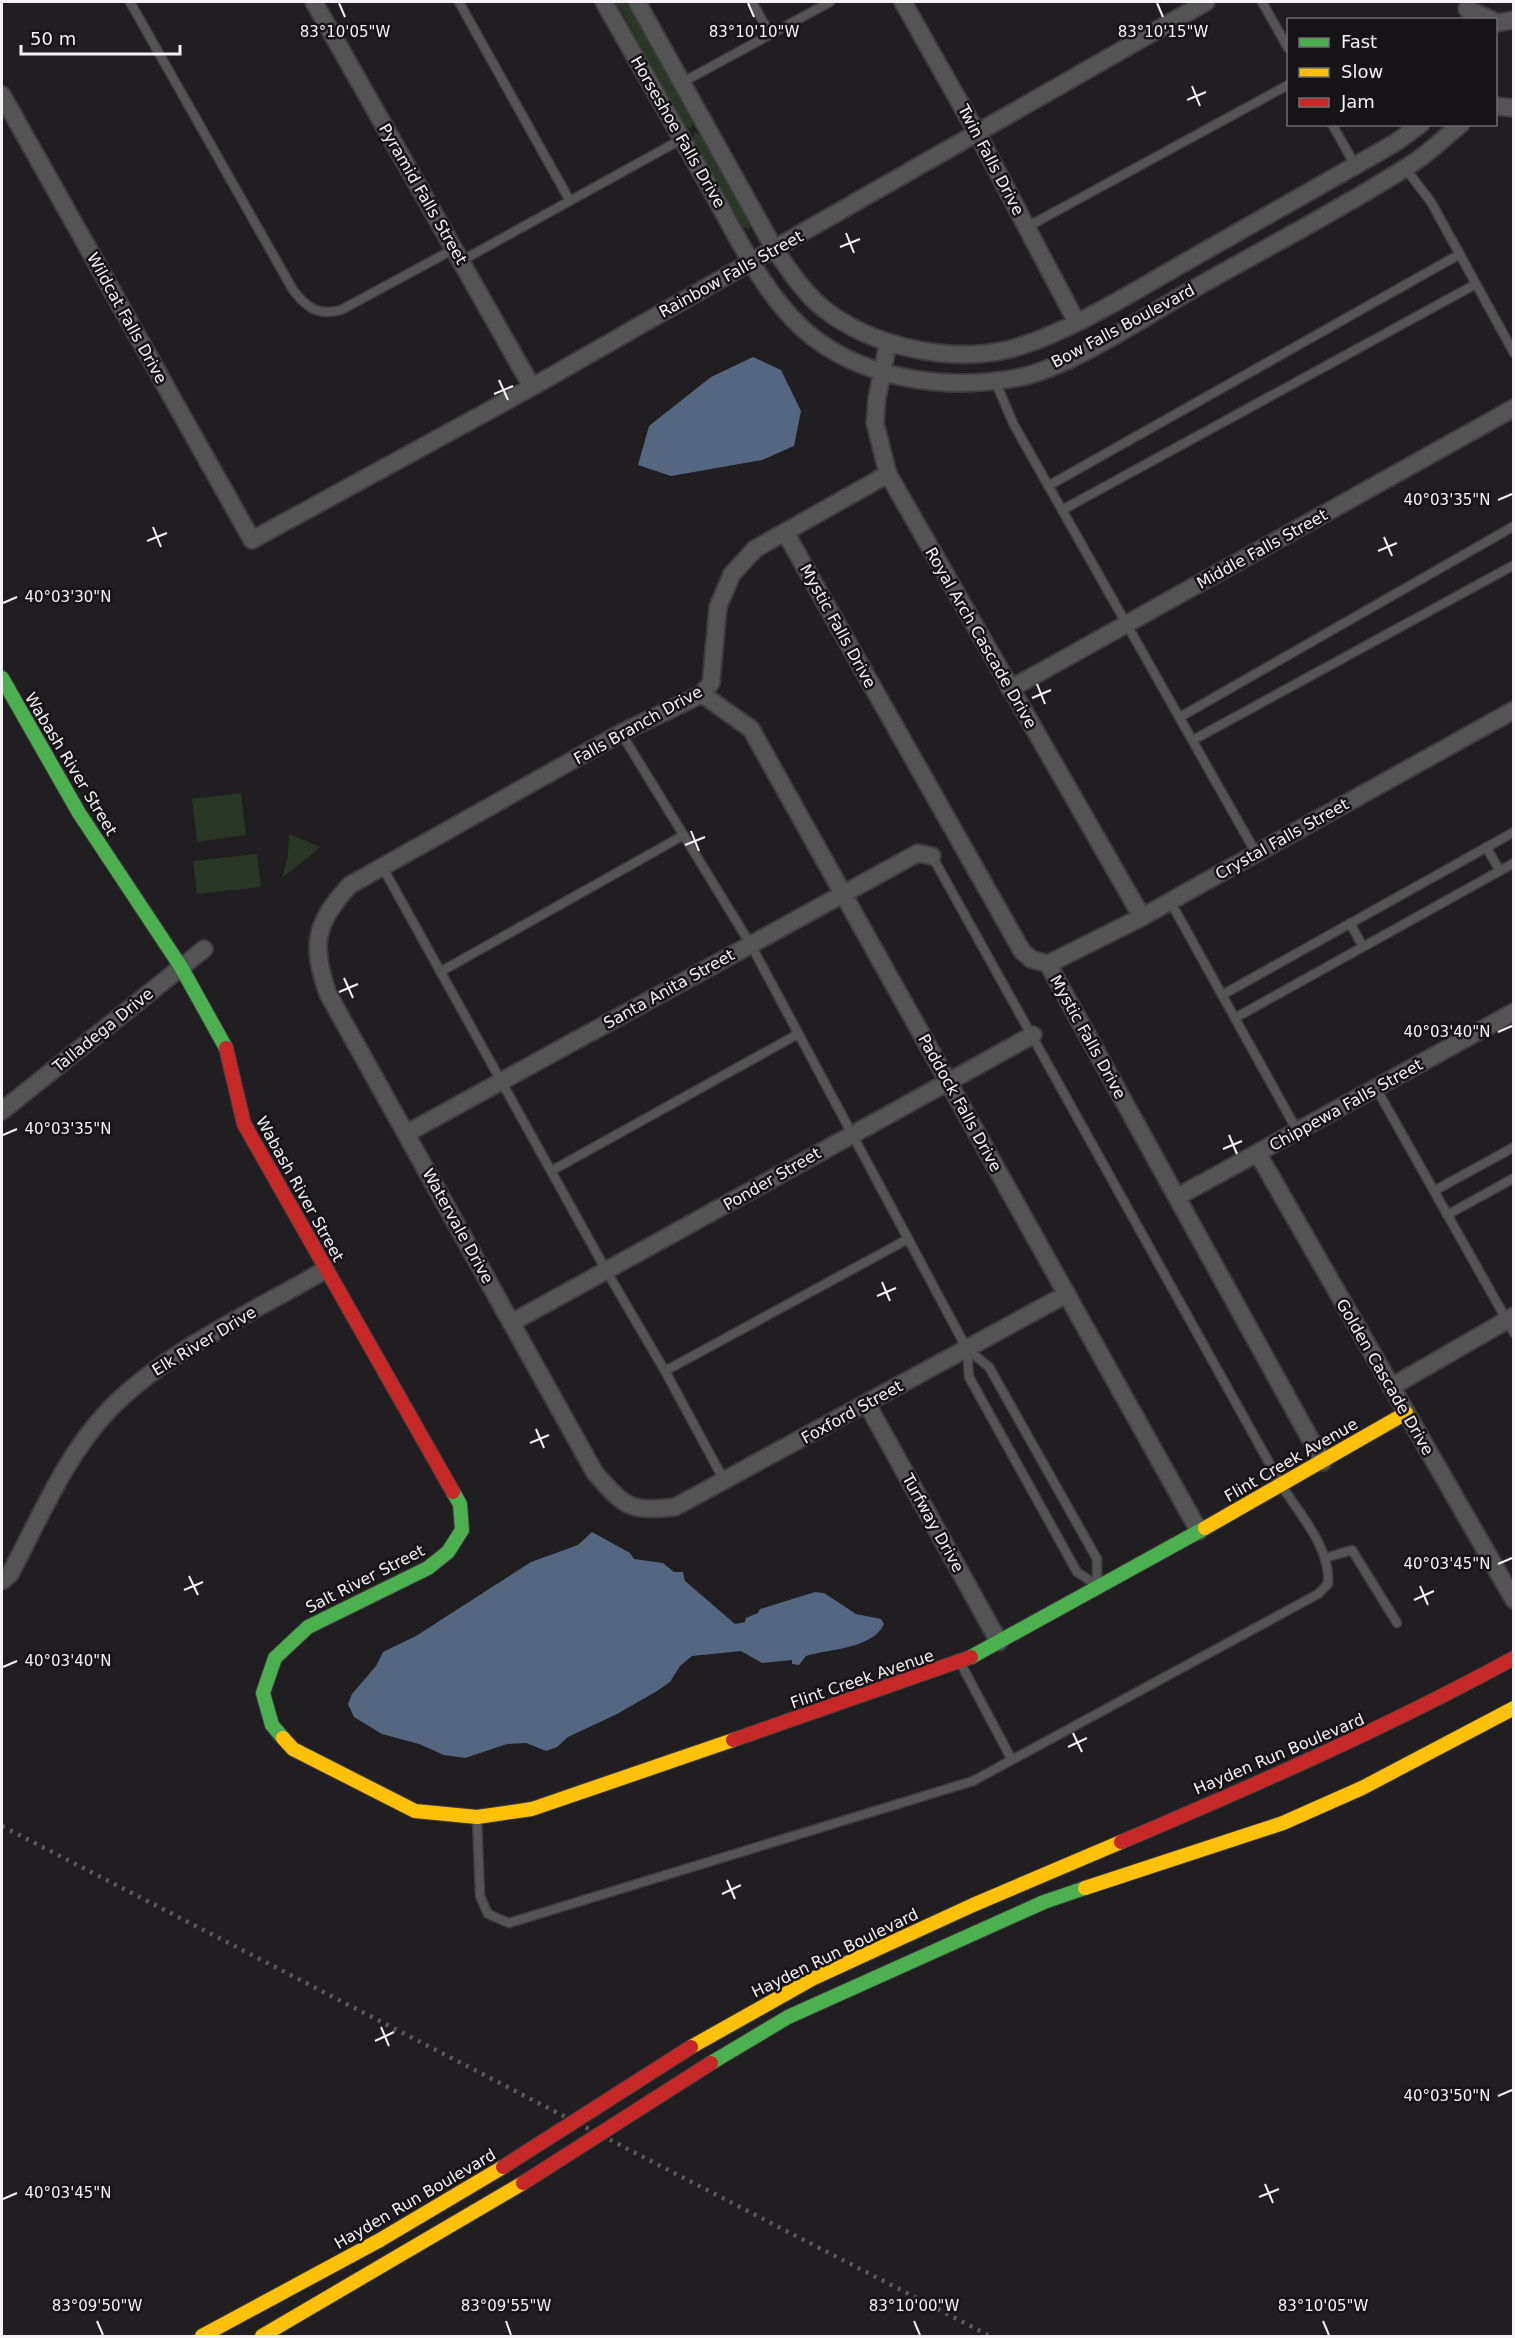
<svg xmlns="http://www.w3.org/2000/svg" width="1515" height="2338" font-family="'DejaVu Sans',sans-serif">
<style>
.green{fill:#2a3626}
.water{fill:#556681}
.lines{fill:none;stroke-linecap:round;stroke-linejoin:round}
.lane-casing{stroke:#3e3c3e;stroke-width:11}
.street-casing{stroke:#3e3c3e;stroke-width:20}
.fast-casing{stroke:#3e3c3e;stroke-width:16}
.slow-casing{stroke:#3e3c3e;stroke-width:16}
.jam-casing{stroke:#3e3c3e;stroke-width:16}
.lane{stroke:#555454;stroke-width:8}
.street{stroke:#555454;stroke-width:16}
.fast{stroke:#4caf50;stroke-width:14}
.slow{stroke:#ffc107;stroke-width:14}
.jam{stroke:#c62828;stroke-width:14}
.rail{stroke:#5b5a5a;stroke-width:4.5;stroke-dasharray:3 6;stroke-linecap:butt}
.jam-bridge-casing{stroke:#3e3c3e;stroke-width:16;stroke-linecap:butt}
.jam-bridge{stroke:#c62828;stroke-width:14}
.ticks{fill:none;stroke:#f4f2f4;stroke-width:2}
.labels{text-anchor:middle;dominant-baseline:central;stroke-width:5;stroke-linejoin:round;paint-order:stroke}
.street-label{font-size:16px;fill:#f4f2f4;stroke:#171418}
.ticks-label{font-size:15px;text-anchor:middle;fill:#f4f2f4;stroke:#171418;stroke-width:5;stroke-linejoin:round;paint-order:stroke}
</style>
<rect width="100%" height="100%" fill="#201e20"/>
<!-- green -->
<path class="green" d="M 616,2 L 626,2 L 693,121 L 692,127 L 689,128 L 684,123 Z
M 694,132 L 701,135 L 750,225 L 749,230 L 742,227 L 693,140 Z
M 241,793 L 246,835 L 197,842 L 192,799 Z
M 289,834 L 321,847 L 282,878 L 288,855 Z
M 257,854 L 261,887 L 197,894 L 193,861 Z"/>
<!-- water -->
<path class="water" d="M 753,357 L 781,370 L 801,411 L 794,446 L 762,460 L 671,476 L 638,465 L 649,426 L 711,377 Z
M 592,1532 L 630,1553 L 634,1559 L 663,1563 L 674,1572 L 683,1572 L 685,1581 L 735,1624 L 745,1622 L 746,1618 L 758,1613 L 760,1609 L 815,1592 L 824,1593 L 856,1614 L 881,1619 L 884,1624 C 873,1649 828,1649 806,1656 L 799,1665 L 792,1664 L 792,1660 L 762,1663 L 741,1651 L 692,1656 L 680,1666 L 670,1682 L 657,1691 L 617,1714 L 568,1737 L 557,1747 L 546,1751 L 526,1743 L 507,1744 L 465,1758 L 444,1755 L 419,1744 L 382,1734 L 354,1717 L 348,1704 L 352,1694 L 376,1666 L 383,1652 L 416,1636 L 531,1562 L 578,1545 Z"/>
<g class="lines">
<defs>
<path id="lane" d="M 130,2 L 293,290 C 307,308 318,316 341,310 L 454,249
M 459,2 L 570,201
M 752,2 L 770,34
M 1262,2 L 1288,48
M 683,82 L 830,2
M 1332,124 L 1355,165
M 1405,168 L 1431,202 L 1514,353
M 1027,227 L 1288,85
M 461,261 L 682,139
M 995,381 L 1014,425 L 1256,853
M 1048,486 L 1460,254
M 1062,510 L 1476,284
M 1180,717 L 1514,526
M 621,733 L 751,945 L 967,1349 L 989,1367 L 1097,1559 L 1097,1585
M 1193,740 L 1514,565
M 1486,847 L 1500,871
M 383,868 L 607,1272 L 665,1371
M 1170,901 L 1298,1132
M 1350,923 L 1363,947
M 440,972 L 684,835
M 1222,995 L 1514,832
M 1235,1018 L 1514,863
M 1376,1088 L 1514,1333
M 551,1171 L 798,1034
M 1434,1191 L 1514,1147
M 1447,1215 L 1514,1178
M 967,1349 L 969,1377 L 1077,1572 L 1095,1584
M 725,1482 L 665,1371 L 908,1239
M 1325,1558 L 1352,1550 L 1397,1623
M 961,1664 L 1012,1760
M 477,1818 L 480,1896 L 488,1914 L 509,1923 L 973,1781 L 1318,1594 L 1328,1584 C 1331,1548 1300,1515 1282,1486 L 932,856"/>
<path id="street" d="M 314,2 L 532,387
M 604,2 C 639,64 675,126 710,188 C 737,236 762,291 803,329 C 859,379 944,391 1016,378 C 1065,370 1138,321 1183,295 C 1259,251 1339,211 1413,163 C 1430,152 1445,137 1461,124
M 637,2 L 775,250 C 790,271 804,293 824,309 C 871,346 947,363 1006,350 C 1062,337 1138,289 1189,260 C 1258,221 1326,182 1395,143 L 1421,124
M 903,2 L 977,133 L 1076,321
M 1467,9 L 1492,20
M 1496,23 L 1514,20
M 2,95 L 252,540 L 532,387 L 1206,2
M 1496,106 L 1514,108
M 888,344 L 877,398 L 875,423 L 888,474 L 1142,917
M 888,474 L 755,549 L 732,574 L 718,607 L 711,683 L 702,694 L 621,733 L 350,885 C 314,924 311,945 328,994 L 595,1473 C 625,1507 629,1512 675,1507 L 1067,1294
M 785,532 L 1022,951 L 1031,959 L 1048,964 L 1323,1462
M 1010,689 L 1514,408
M 702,694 L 751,729 L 1199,1531
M 1048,964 L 1142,917 L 1514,710
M 2,1111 L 204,949
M 407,1133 L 918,853 L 932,856
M 1258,1154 L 1514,1600
M 1177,1197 L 1514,1012
M 511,1323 L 1033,1035
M 1391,1387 L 1514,1316
M 867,1404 L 999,1642
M 2,1581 L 10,1574 C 39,1520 65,1456 108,1411 C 164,1352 255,1311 325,1270"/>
<path id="fast" d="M 2,678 L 79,813 L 181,967 L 226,1048
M 971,1657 L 1205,1528
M 283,1738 L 272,1725 L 263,1693 L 275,1658 L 308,1627 L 428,1568 L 448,1552 L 462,1530 L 460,1504 L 453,1492
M 711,2063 L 788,2017 L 1044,1902 L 1085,1888"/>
<path id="slow" d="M 1205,1528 L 1406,1413
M 283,1738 L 293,1749 L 415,1811 L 477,1817 L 532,1809 L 733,1740
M 1085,1888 L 1283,1823 L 1362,1788 L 1514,1708
M 691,2047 L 812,1979 L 973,1905 L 1121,1842
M 202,2336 L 380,2240 L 503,2167
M 262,2336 L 523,2183"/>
<path id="jam" d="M 226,1048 L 244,1124 L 453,1492
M 733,1740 L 971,1657
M 1121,1842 C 1255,1785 1386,1728 1514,1658"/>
</defs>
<!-- lane casing -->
<use href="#lane" class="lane-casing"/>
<!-- street casing -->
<use href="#street" class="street-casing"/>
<!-- fast casing -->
<use href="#fast" class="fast-casing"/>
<!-- slow casing -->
<use href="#slow" class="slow-casing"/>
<!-- jam casing -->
<use href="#jam" class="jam-casing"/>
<!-- lane -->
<use href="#lane" class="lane"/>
<!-- street -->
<use href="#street" class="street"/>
<!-- fast -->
<use href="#fast" class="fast"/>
<!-- slow -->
<use href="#slow" class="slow"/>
<!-- jam -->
<use href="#jam" class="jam"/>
<!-- rail -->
<path class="rail" d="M 2,1826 L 990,2336"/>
<defs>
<path id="jam-bridge" d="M 503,2167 L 691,2047
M 523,2183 L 711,2063"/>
</defs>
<!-- jam-bridge casing -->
<use href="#jam-bridge" class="jam-bridge-casing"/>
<!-- jam-bridge -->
<use href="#jam-bridge" class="jam-bridge"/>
</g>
<!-- ticks -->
<path class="ticks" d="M 339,3 L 345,17M 748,3 L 754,17M 1157,3 L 1163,17M 1192,86 L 1200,106M 1187,100 L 1206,92M 846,233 L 854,253M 840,247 L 860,239M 499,380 L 508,400M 494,394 L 513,386M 1498,500 L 1512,494M 153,527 L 161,547M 1384,537 L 1392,556M 147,541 L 167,533M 1378,551 L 1397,543M 3,603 L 17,597M 1037,684 L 1045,704M 1032,698 L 1051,690M 691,831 L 699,851M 685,845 L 705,837M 344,978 L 353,998M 339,992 L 358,984M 1498,1032 L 1512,1026M 3,1135 L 17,1129M 1229,1135 L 1237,1154M 1223,1149 L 1242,1141M 882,1282 L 890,1301M 877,1296 L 896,1288M 536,1429 L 544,1448M 530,1443 L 549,1435M 1498,1564 L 1512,1558M 189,1576 L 198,1595M 1420,1586 L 1428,1605M 184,1590 L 203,1582M 1414,1600 L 1434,1591M 3,1667 L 17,1661M 1073,1733 L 1082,1752M 1068,1747 L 1087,1738M 727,1880 L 735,1899M 722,1894 L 741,1885M 381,2027 L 389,2046M 375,2041 L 394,2032M 1498,2096 L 1512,2090M 1265,2184 L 1273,2203M 1259,2197 L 1279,2189M 3,2199 L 17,2193M 97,2321 L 103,2335M 506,2321 L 511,2335M 914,2321 L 920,2335M 1323,2321 L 1329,2335"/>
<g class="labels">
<!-- street labels -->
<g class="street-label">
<text transform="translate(678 132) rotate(60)">Horseshoe Falls Drive</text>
<text transform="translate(991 160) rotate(62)">Twin Falls Drive</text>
<text transform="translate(423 194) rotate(60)">Pyramid Falls Street</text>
<text transform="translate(731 274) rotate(-29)">Rainbow Falls Street</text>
<text transform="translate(127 318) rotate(61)">Wildcat Falls Drive</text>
<text transform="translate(1123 326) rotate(-28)">Bow Falls Boulevard</text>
<text transform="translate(1262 549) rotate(-29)">Middle Falls Street</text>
<text transform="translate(838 626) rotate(61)">Mystic Falls Drive</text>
<text transform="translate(981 638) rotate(60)">Royal Arch Cascade Drive</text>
<text transform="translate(638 725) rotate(-29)">Falls Branch Drive</text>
<text transform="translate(71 764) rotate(59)">Wabash River Street</text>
<text transform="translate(1282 839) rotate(-29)">Crystal Falls Street</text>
<text transform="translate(669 989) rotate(-29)">Santa Anita Street</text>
<text transform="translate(103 1030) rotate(-39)">Talladega Drive</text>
<text transform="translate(1088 1037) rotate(61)">Mystic Falls Drive</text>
<text transform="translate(960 1103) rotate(61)">Paddock Falls Drive</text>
<text transform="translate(1346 1105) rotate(-29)">Chippewa Falls Street</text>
<text transform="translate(772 1179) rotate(-30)">Ponder Street</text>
<text transform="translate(300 1189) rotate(61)">Wabash River Street</text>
<text transform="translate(458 1226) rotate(61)">Watervale Drive</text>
<text transform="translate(204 1341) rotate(-31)">Elk River Drive</text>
<text transform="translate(1385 1377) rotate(60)">Golden Cascade Drive</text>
<text transform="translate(852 1412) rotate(-29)">Foxford Street</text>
<text transform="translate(1291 1460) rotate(-30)">Flint Creek Avenue</text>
<text transform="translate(933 1523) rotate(61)">Turfway Drive</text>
<text transform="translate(365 1579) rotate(-27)">Salt River Street</text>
<text transform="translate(862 1679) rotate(-19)">Flint Creek Avenue</text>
<text transform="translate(1279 1754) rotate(-23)">Hayden Run Boulevard</text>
<text transform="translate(835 1953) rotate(-26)">Hayden Run Boulevard</text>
<text transform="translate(415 2199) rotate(-30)">Hayden Run Boulevard</text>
</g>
</g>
<g class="ticks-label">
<text x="345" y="37">83°10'05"W</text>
<text x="754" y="37">83°10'10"W</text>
<text x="1163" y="37">83°10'15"W</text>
<text x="1447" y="505">40°03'35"N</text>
<text x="68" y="602">40°03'30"N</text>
<text x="1447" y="1037">40°03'40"N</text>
<text x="68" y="1134">40°03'35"N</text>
<text x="1447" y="1569">40°03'45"N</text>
<text x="68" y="1666">40°03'40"N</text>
<text x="1447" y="2101">40°03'50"N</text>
<text x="68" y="2198">40°03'45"N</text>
<text x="97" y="2311">83°09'50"W</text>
<text x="506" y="2311">83°09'55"W</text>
<text x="914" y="2311">83°10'00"W</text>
<text x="1323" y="2311">83°10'05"W</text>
</g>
<!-- border -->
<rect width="1515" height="2338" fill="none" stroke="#f4f2f4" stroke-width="6"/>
<!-- legend -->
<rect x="1287" y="18" width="210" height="108" fill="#171418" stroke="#6f6d70" stroke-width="1.5"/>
<rect x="1299" y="38" width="30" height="9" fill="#4caf50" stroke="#6f6d70" stroke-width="1.5"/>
<text x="1341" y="48" font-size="18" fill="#f4f2f4">Fast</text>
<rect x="1299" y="68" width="30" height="9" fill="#ffc107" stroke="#6f6d70" stroke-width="1.5"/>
<text x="1341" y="78" font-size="18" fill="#f4f2f4">Slow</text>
<rect x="1299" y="98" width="30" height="9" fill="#c62828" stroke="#6f6d70" stroke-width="1.5"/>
<text x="1341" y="108" font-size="18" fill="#f4f2f4">Jam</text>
<!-- scale -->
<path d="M21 45v9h159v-9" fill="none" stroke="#f4f2f4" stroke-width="3"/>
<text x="30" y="45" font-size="18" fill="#f4f2f4" stroke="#171418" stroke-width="4.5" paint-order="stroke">50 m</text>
</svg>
